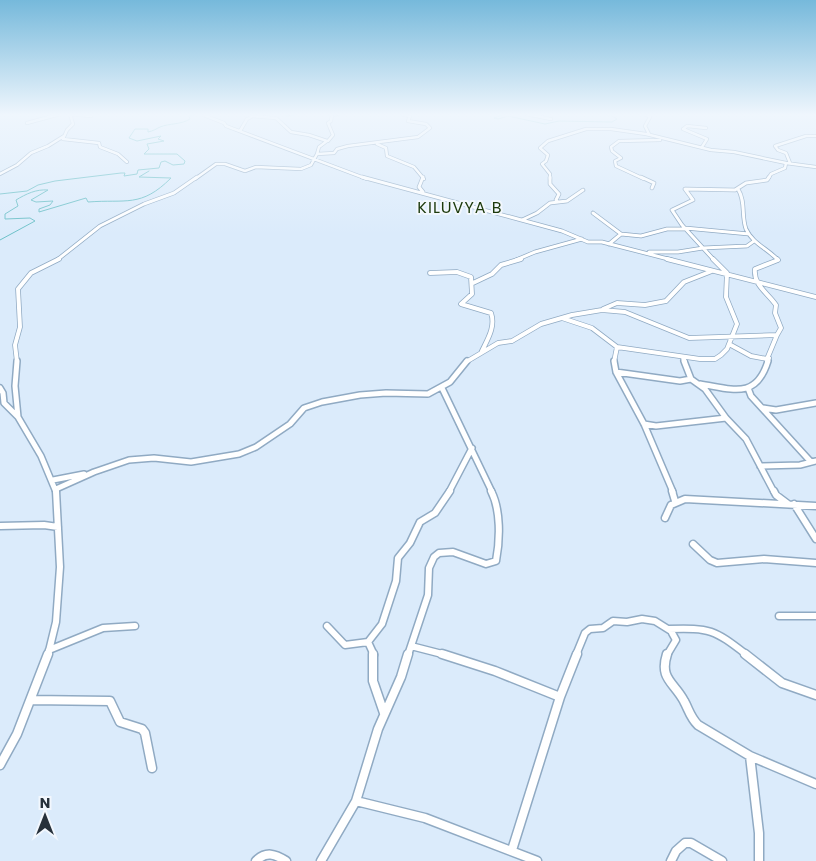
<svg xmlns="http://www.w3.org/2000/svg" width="816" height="861" font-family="Poppins,sans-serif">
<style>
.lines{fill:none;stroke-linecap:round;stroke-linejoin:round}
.stream{stroke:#6cc0c8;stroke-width:1}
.minor-far5-casing{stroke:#90aac3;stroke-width:4}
.minor-far4-casing{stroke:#90aac3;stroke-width:4.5}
.minor-far3-casing{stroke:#90aac3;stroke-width:5.5}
.minor-far2-casing{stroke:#90aac3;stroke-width:8}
.minor-far1-casing{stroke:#90aac3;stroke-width:9}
.minor-casing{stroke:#90aac3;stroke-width:11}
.minor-far5{stroke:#fff;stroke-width:2.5}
.minor-far4{stroke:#fff;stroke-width:3}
.minor-far3{stroke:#fff;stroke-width:4}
.minor-far2{stroke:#fff;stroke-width:5}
.minor-far1{stroke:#fff;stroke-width:6}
.minor{stroke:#fff;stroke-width:8}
.labels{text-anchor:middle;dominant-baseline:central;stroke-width:4;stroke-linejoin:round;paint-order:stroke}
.far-quarter-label{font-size:16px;letter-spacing:1px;fill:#1d3a0c;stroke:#f2f7fd}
</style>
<rect width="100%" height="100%" fill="#dbebfb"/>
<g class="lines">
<!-- stream -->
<path class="stream" d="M 282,114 L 287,116 L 301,114
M 325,114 L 332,117 L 344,114 L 380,114
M 504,114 L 494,118 L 498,119 L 508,116 L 545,124 L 559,121 L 612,122 L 617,119 L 611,115 L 592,114
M 0,194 L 27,191 L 38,185 L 55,181 L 121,173 L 125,173 L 124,176 L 137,174 L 138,170 L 159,168 L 161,162 L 165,161 L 173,165 L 184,164 L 185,161 L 177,154 L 144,154 L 149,149 L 147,144 L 164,141 L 158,139 L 161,136 L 137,141 L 129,138 L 135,129 L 148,129 L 148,132 C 153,131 156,129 160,127 C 170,123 180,125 190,119 L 189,116 L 197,114
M 0,240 L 35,221 L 30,218 L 5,219 L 5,214 L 18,206 L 16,200 C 26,194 36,189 48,190 L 31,200 L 36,202 L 53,201 L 50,205 L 39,209 L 39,212 L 86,198 L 88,202 C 126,199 141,208 171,178 L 139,177 L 149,171"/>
<defs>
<path id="minor-far5" d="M 70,114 L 73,124 L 67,130 L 63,139 L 99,143 L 100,147 L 118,154 L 127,162
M 70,114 L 91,116
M 201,114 L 224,123 L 226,126 L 367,179
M 526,114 L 551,119
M 645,114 L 650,117 L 645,126 L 649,134
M 252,116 L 276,118 L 291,132 L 309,135 L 327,141 L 319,147 L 317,154
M 27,123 L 60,114
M 240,131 L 247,119 L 255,115
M 328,141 L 333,135 L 328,123 L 331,121 L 332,114
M 377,144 L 386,148 L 387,156 L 414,167 L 424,179
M 702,147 L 707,139 L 683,129 L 687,126 L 706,128
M 790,163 L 786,153 L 778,150 L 775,146 L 806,136 L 816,136
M 0,174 L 17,165 L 31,153 L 48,146 L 64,136
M 195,179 L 216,164 L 225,164 L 245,171 L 256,167 L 301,169 L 311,165 L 317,154 L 334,153 L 337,149 L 348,146 L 418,137 L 430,128 L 426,124 L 408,121 L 410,116 L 401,114
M 550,179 L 550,174 L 542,164 L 546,161 L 548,155 L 540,148 L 548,141 L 586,129 L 611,129 L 646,134 L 711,150 L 734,152 L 786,163
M 644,179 L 616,166 L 615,161 L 621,158 L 612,151 L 611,147 L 619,141 L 660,140
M 768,179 L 771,174 L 785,168 L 786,163 L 816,167"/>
<path id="minor-far4" d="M 362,177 L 562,231 L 588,242 L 602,242 L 672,260
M 550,177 L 550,184 L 559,194 L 556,200 L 558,202
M 641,177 L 654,183 L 652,188
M 738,189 C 746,202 741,215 746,229 C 752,243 768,249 778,260
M 423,192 L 419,187 L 423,177
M 593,213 L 621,234 L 609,244
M 522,220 L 537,213 L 550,203 L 567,201 L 583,190
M 685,228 L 749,234
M 621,234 L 641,236 L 667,229 L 685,229
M 649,252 L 678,252 L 703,248 L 747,246 L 754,241
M 57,260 L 100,226 L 144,204 L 174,193 L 197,177
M 516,260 L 535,252 L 582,239
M 714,260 L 682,225 L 672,210 L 693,200 L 685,189 L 735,190 L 746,183 L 767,180 L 769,177"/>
<path id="minor-far3" d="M 667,259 L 816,297
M 430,273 L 457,272 L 471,277 L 472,294 L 461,304 L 491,313 C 496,327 487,340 481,353
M 473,283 L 492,274 L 501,265 L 521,259
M 603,309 L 617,303 L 645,305 L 666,301 L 684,282 L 712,271
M 562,318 L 592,328 L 617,347 L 700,359 L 715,359 L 721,355 L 727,349 L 737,324 L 726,297 L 727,273 L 713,259
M 729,344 L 751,356 L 767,359 L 777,335
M 683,358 L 685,362
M 17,362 L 15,345 L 20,327 L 18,289 L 31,273 L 59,259
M 466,362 L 498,343 L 512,341 L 541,324 L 572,315 L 602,310 L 625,312 L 689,338 L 777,335 L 781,328 L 775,313 L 776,305 C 768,293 753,285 755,269 L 778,260 L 777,259
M 614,362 L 617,347
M 767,362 L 769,358"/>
<path id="minor-far2" d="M 17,361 L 15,386 L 18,417 L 41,456 L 56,492
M 614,361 L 616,372 L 644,424 L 673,492
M 684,361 L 691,379 L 705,389 L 726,418 L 746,439 L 774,492
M 616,372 L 680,381 L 691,379
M 700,384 C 732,389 756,400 768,361
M 0,388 L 3,393 L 4,403 L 18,417
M 442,388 L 492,492
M 748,388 L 751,396 L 811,462
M 763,408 L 776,410 L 816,403
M 644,424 L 656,426 L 726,418
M 760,466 L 800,465 L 816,461
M 53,480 L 84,474
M 56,489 L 94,472 L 129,460 L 154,458 L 191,462 L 239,454 L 256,447 L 290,424 L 304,408 L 322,402 L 360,395 L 386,393 L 428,394 L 450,382 L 467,361
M 449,492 L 472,448"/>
<path id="minor-far1" d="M 672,491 L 675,501
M 774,491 L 776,495 L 788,504
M 794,504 L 816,539
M 665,518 L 671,505 L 685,499 L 816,506
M 0,526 L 44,525 L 58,527
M 693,544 L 710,560 L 717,563 L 764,559 L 816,563
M 779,616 L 816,616
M 327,626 L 345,645 L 368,642 L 382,624 L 396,581 L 398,558 L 410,543 L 420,522 L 435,513 L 450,491
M 668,629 C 711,628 713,629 747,655
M 368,642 L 374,655
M 411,646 L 446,655
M 49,650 L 103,628 L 135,626
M 48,655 L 56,622 L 60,567 L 56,491
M 408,655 L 428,595 L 429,568 L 434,557 L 439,553 L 453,552 L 486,564 L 496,561 C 500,540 501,510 491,491
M 576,655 L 585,633 L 590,629 L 603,628 L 613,621 L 627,622 L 642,619 L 655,621 L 671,631 L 676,640 L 667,655"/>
<path id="minor" d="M 373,654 L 373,681 L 384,713
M 442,654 L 495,671 L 560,697
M 667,654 C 659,679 674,682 684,701 C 689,710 690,717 698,725 L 750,756 L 816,784
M 745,654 L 782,683 L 816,695
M 31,700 L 110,701 L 120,722 L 142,729 L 145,733 L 152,768
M 750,756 L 759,833 L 759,861
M 0,765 L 17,734 L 48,654
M 356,801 L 425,818 L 537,861
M 512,850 L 560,697 L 577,654
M 256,861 C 266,851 275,854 286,861
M 321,861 L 356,801 L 378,729 L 401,677 L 408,654
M 671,861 L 676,851 L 685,843 L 691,843 L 722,861"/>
</defs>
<!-- minor-far5 casing -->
<use href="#minor-far5" class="minor-far5-casing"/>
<!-- minor-far4 casing -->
<use href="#minor-far4" class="minor-far4-casing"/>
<!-- minor-far3 casing -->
<use href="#minor-far3" class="minor-far3-casing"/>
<!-- minor-far2 casing -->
<use href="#minor-far2" class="minor-far2-casing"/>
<!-- minor-far1 casing -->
<use href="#minor-far1" class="minor-far1-casing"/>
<!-- minor casing -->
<use href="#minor" class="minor-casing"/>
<!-- minor-far5 -->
<use href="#minor-far5" class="minor-far5"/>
<!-- minor-far4 -->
<use href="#minor-far4" class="minor-far4"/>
<!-- minor-far3 -->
<use href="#minor-far3" class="minor-far3"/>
<!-- minor-far2 -->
<use href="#minor-far2" class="minor-far2"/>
<!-- minor-far1 -->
<use href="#minor-far1" class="minor-far1"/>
<!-- minor -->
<use href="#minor" class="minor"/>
</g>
<!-- sky -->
<linearGradient id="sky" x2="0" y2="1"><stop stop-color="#76b9db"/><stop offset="0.49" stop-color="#eff6fd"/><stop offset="1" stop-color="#eff6fd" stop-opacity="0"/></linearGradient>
<rect width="816" height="234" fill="url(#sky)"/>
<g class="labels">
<!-- far-quarter labels -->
<g class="far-quarter-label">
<text x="460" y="207">KILUVYA B</text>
</g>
</g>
<!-- north arrow -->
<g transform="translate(45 816)" stroke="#f2f7fd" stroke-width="4" paint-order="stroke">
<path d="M0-4L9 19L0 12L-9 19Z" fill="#27313b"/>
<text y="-8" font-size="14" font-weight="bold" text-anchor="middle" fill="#27313b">N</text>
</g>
</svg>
